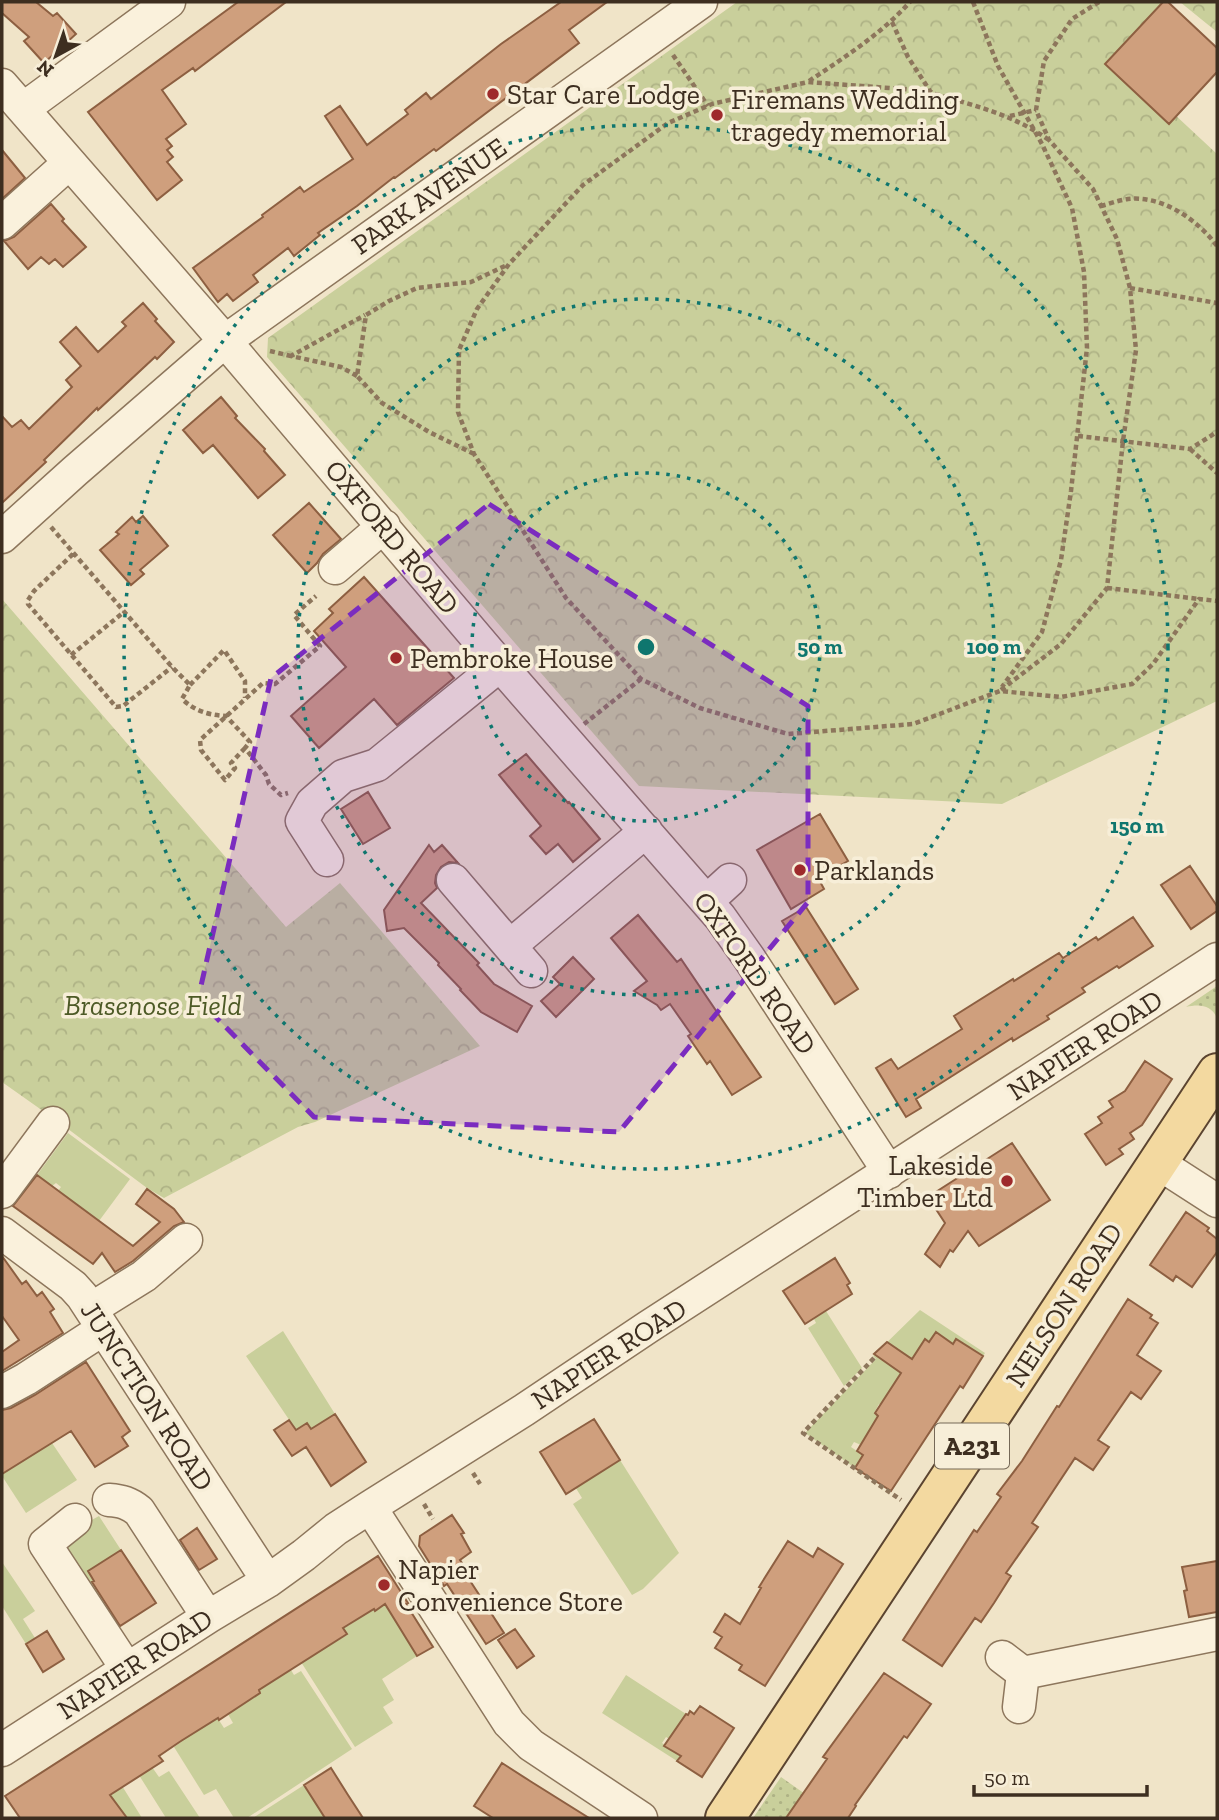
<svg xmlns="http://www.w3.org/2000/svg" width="1219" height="1820" font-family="'Zilla Slab',serif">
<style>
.grass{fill:url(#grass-dots)}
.park{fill:url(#park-crowns)}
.garden{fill:#c9cf9b}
.building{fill:#cf9f7d;stroke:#8d5f41;stroke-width:2}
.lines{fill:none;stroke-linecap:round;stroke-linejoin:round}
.minor-casing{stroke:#8d765c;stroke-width:35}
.major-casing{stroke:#5b4430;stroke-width:42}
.path{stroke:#8d765c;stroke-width:4.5;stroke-dasharray:5 3.5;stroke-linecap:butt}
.minor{stroke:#faf1dc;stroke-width:32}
.major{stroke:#f3d9a0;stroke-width:38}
.marked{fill:#7b2cbf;fill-opacity:0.2;stroke:#7b2cbf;stroke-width:5;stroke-dasharray:14 9;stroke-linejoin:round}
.ring{fill:none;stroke:#0f766e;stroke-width:3.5;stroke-dasharray:3.5 7}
.poi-dot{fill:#9e2a2b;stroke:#f7eed8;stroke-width:2.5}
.labels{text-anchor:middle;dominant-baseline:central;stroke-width:7;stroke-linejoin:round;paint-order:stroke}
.shield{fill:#f7eed8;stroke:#756857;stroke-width:2}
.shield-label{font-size:26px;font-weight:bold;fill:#3d2e20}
.poi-label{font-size:28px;fill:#3d2e20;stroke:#f7eed8;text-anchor:start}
.street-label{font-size:28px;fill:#3d2e20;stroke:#f7eed8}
.park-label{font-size:28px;font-style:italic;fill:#4d5a26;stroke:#f7eed8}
.centre{fill:#0f766e;stroke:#f7eed8;stroke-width:3.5}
.ring-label{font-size:21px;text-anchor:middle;font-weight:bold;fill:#0f766e;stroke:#f7eed8;stroke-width:7;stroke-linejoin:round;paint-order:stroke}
</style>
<defs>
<pattern id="grass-dots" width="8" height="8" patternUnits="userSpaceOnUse" patternTransform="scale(1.75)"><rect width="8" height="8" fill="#c9cf9b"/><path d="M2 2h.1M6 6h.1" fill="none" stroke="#aeb285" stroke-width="1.8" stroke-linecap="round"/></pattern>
<pattern id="park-crowns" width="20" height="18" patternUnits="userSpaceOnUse" patternTransform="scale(1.75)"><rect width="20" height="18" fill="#c9cf9b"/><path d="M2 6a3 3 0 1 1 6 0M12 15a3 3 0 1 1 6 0" fill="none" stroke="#aeb285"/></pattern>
</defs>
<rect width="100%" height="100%" fill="#f0e4c8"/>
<!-- grass -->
<path class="grass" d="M 1217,986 L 1217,1018 C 1211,1005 1200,1004 1186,1007 Z
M 781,1777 L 839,1818 L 753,1818 Z"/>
<!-- park -->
<path class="park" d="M 737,2 L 1163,2 L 1114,58 L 1217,154 L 1217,701 L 1002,804 L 639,786 L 267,357 L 268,338 Z
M 1180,2 L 1217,2 L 1217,32 Z
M 2,599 L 286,927 L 340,883 L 480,1046 L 315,1122 L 298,1127 L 164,1198 L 147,1188 L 60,1123 L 2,1082 Z"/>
<!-- garden -->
<path class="garden" d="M 68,1133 L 130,1179 L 99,1221 L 58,1191 L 61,1187 L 56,1183 L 52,1186 L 37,1175 Z
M 920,1310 L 985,1353 L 983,1356 L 957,1339 L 953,1344 L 936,1332 L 929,1342 L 925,1340 L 917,1351 L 939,1366 L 899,1375 L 895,1383 L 903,1419 L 879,1404 L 874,1413 L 885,1420 L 861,1445 L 854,1442 L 851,1447 L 863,1455 L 855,1468 L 805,1433 L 876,1359 L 873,1356 Z
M 826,1311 L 862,1368 L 844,1386 L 808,1328 L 816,1323 L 814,1319 Z
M 283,1331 L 335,1414 L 325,1420 L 327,1453 L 307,1423 L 296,1430 L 246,1356 Z
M 15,1432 L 31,1456 L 52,1443 L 77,1480 L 26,1513 L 2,1476 L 2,1474 L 16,1465 L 2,1443 L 2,1440 Z
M 620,1460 L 679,1553 L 643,1589 L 632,1595 L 573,1504 L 582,1498 L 566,1472 L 584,1482 Z
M 99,1516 L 121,1550 L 88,1572 L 106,1599 L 103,1601 L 98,1594 L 94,1596 L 57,1539 Z
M 2,1562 L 35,1611 L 23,1619 L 35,1638 L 26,1644 L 2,1606 Z
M 368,1599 L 375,1611 L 385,1604 L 417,1656 L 382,1679 L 394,1700 L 383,1707 L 393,1723 L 355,1747 L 301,1662 L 347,1635 L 335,1616 L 339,1613 L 348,1626 L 361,1617 Z
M 280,1652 L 294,1675 L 301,1671 L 352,1749 L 247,1818 L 234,1818 L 216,1789 L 204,1795 L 174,1747 L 181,1742 L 169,1724 L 211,1708 L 224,1728 L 233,1723 L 224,1707 L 253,1681 Z
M 626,1675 L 686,1714 L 671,1740 L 666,1737 L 662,1743 L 681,1756 L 677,1761 L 602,1713 Z
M 125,1753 L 147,1760 L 159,1777 L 169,1771 L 200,1818 L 166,1818 Z
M 109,1765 L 142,1818 L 117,1818 L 114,1814 L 112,1798 L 108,1796 Z
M 304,1785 L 325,1818 L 253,1818 Z"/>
<!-- building -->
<path class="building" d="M 2,2 L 36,2 L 53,16 L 57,13 L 76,34 L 44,63 L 24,41 L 29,37 L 2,13 Z
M 238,2 L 286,2 L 195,71 L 193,68 L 162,90 L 186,124 L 166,139 L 172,146 L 167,150 L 173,157 L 167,162 L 182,180 L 157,200 L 88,112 Z
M 561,2 L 607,2 L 569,30 L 579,43 L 436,151 L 434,149 L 395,178 L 394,177 L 357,206 L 318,233 L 320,235 L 294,256 L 288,248 L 253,275 L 258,282 L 233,301 L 227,294 L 218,302 L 193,268 L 263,217 L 262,215 L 300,187 L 304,192 L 353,159 L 325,116 L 340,106 L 367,145 L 408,114 L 405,110 L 426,93 L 431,99 L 501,44 Z
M 1163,2 L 1168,2 L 1217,48 L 1217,72 L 1169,124 L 1105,64 Z
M 2,150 L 25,178 L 2,199 Z
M 51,204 L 64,219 L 62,221 L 86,247 L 63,267 L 55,259 L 49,264 L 41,257 L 28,269 L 4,241 L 14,237 Z
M 143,303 L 157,319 L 155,321 L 174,342 L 157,359 L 155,357 L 98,410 L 97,408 L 44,460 L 46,462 L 2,503 L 2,416 L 12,427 L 21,420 L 29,429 L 72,387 L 66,380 L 81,366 L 60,342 L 76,327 L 98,352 L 126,326 L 122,322 Z
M 221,397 L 237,416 L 235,418 L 265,449 L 264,451 L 285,475 L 258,498 L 213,445 L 203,453 L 183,430 Z
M 309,503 L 341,539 L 323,554 L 317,563 L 307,573 L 273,535 Z
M 143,516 L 168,546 L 140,570 L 144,574 L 131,585 L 100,550 L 119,534 L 116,532 L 132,517 L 136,522 Z
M 364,577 L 454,678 L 397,725 L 374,699 L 319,748 L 291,716 L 346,667 L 314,631 L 333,613 L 329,609 Z
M 526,754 L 568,803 L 569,802 L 600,839 L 573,862 L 558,844 L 546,854 L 530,836 L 541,826 L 499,775 Z
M 368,792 L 390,828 L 363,844 L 341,809 Z
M 820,814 L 848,861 L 818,878 L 824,889 L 791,909 L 757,850 Z
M 429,845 L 434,852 L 442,845 L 458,863 L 449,862 L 441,867 L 436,875 L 435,883 L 437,888 L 421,903 L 479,963 L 477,965 L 494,984 L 532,1006 L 517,1032 L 481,1012 L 460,990 L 461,989 L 438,965 L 439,963 L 404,928 L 387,931 L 384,910 Z
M 1190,866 L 1217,906 L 1217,911 L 1191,929 L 1161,885 Z
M 806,907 L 858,989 L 835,1004 L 782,921 Z
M 638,915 L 677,962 L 681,959 L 761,1077 L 732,1095 L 710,1061 L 707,1064 L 688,1036 L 691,1034 L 670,1004 L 661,1010 L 657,1005 L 634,991 L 647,981 L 611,938 Z
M 1133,917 L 1153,946 L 1119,968 L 1117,966 L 1082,988 L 1085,992 L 1047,1016 L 1049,1019 L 1013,1041 L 1012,1038 L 916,1099 L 921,1108 L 906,1117 L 876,1068 L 891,1059 L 898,1069 L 962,1029 L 954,1016 L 1013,979 L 1014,981 L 1059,953 L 1063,958 L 1096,937 L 1098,940 Z
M 573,957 L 594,979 L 556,1017 L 541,1001 L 560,984 L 553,977 Z
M 1145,1061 L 1172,1079 L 1142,1125 L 1130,1133 L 1134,1139 L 1119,1149 L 1123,1154 L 1106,1165 L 1085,1134 L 1102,1123 L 1098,1117 L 1113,1107 L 1109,1101 L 1125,1091 Z
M 1012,1143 L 1050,1200 L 979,1246 L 968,1231 L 953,1252 L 950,1250 L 940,1267 L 925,1254 L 945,1223 L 928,1197 Z
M 37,1175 L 133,1246 L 160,1222 L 136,1204 L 147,1189 L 174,1209 L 184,1222 L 174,1226 L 133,1261 L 115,1272 L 102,1253 L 93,1264 L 13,1206 Z
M 1186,1212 L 1209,1228 L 1207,1231 L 1217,1239 L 1217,1252 L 1192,1287 L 1176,1276 L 1173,1281 L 1150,1265 Z
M 2,1256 L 22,1284 L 26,1281 L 37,1296 L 42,1292 L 54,1309 L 50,1312 L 63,1333 L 2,1371 L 2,1352 L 19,1340 L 2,1316 Z
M 835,1258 L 850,1283 L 847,1285 L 852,1294 L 805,1324 L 783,1291 Z
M 1128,1299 L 1152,1315 L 1150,1318 L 1158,1323 L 1137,1355 L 1161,1371 L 1141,1399 L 1131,1392 L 1098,1440 L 1109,1447 L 1093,1470 L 1075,1458 L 1032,1523 L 1038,1527 L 1006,1573 L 1011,1576 L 994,1603 L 981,1622 L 975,1618 L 942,1666 L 903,1640 L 974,1530 L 977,1532 L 1001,1497 L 997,1494 L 1022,1461 L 1057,1406 L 1059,1407 L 1071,1388 Z
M 936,1332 L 953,1344 L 956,1339 L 983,1356 L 963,1388 L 960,1386 L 891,1491 L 855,1468 L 863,1455 L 857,1451 L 878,1416 L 875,1413 L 901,1373 L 874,1354 L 887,1342 L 912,1359 L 925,1339 L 929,1342 Z
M 86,1362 L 130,1431 L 122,1437 L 128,1446 L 95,1467 L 71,1431 L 2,1474 L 2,1410 L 11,1408 L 35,1395 Z
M 335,1414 L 366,1462 L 331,1486 L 306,1447 L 292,1456 L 274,1430 L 289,1420 L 296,1430 L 307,1423 L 311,1429 Z
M 594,1419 L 620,1460 L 566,1494 L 540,1452 Z
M 452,1515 L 464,1533 L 461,1534 L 471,1552 L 460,1560 L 468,1572 L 465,1573 L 504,1633 L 486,1644 L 447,1584 L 444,1586 L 419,1546 L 420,1536 Z
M 197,1528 L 217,1559 L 199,1570 L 180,1540 Z
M 788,1541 L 813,1557 L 818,1548 L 843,1564 L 765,1686 L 739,1670 L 742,1665 L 715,1648 L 722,1637 L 714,1632 L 725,1614 L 740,1624 L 761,1588 L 759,1587 Z
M 121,1550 L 156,1603 L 120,1626 L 92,1582 L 94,1581 L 88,1571 Z
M 378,1556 L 408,1603 L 406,1604 L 433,1647 L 417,1656 L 385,1604 L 375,1611 L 374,1609 L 343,1628 L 347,1634 L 259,1690 L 260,1693 L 219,1720 L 218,1718 L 181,1741 L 159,1756 L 163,1761 L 110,1795 L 127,1818 L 20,1818 L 5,1796 Z
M 1217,1561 L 1217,1612 L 1189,1617 L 1184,1591 L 1187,1590 L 1182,1567 Z
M 515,1629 L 534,1656 L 517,1668 L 498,1640 Z
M 47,1631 L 64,1659 L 43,1672 L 26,1644 Z
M 884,1673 L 931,1704 L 907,1738 L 904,1736 L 855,1805 L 856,1806 L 848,1818 L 786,1818 L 827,1759 L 823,1757 Z
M 700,1706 L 734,1728 L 702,1777 L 677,1761 L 681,1756 L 664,1746 L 686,1714 L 688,1715 L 690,1711 L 694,1714 Z
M 502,1763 L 530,1781 L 589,1818 L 493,1818 L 474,1806 Z
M 331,1768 L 348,1795 L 363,1818 L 325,1818 L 304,1785 Z"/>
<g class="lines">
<defs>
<path id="minor" d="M 2,85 L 225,341 L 500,665 L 720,917 L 749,958 L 889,1172
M 23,109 L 169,2
M 2,223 L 69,163
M 2,537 L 75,471 L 225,341 L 701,2
M 335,568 L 384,526
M 327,860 L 302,821 L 312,803 L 343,776 L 377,765 L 500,665
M 453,880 L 531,971
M 707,901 L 730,880
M 510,946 L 646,831
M 1158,1163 L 1217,1201
M 2,1192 L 53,1123
M 2,1233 L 73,1286 L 82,1296 L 268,1581
M 91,1309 L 144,1276 L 186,1240
M 2,1392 L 26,1379 L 103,1329
M 109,1500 C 122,1501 129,1503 139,1511 L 208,1617
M 370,1507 L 509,1723 L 531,1745 L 641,1818
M 75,1520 L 45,1544 L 127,1669
M 1002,1657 L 1023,1673 L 1217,1634
M 1019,1707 L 1023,1673
M 2,1750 L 208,1617 L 268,1581 L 304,1555 L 336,1529 L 370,1507 L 524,1410 L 648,1327 L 1217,959"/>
<path id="major" d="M 725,1818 L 1217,1073"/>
</defs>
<!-- minor casing -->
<use href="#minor" class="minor-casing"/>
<!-- major casing -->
<use href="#major" class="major-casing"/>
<!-- path -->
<path class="path" d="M 973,2 L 998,66 L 1042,144 L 1072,208 L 1084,272 L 1087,348 L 1071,491 L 1061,560 L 1042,632 L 1002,687
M 892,22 L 908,57 L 930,91
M 673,55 L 708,106
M 809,81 C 845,57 881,34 910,2
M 1010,116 L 1036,110
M 1049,140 C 1012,114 975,106 932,93 L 930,91 L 808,82 L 712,104 L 668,123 L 583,185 L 509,264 L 477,309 L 459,350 L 458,412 L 474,454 L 566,598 L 641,679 L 700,708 L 788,734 L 913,724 L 1000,691 L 1061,697 L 1132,684 L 1153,664 L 1199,599 L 1217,601
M 1101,206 C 1109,204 1119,200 1128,199 C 1162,195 1198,220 1217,246
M 1130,288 L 1217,303
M 270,351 L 291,356
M 357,376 L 341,367 L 291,356 L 365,315
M 1078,436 L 1190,449 L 1217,432
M 1190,449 L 1217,473
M 474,454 L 429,432 L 382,403 L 357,376 L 366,315 L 389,301 L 417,288 L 471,282 L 507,265
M 51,527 L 172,667 L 190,685 L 182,699 C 195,711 208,715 226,716 L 250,742 L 245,748 L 266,775 L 269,784 L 281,795 L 288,793
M 73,554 L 34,591 L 28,600 L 28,604 L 116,707 L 123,706 L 172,667
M 1107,588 L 1199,599
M 71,655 L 124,612
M 190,685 L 224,650 L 245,681 L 245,698
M 1001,690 L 1061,644 L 1107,588 L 1123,441 L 1136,350 L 1130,288 L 1117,239 L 1093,189 L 1049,140 L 1036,110 L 1044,61 L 1072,19 L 1099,2
M 584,724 L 641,679
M 245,748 L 231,763 L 235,768 L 225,780 L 201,750 L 200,740 L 263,683 L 275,684 L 320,646 L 294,615 L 316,596
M 874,1358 L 803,1433 L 901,1500
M 473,1473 L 480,1484
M 424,1504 L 433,1519"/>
<!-- minor -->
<use href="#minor" class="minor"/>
<!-- major -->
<use href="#major" class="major"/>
</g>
<!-- marked area -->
<path class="marked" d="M 489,504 L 808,706 L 808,902 L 619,1132 L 314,1117 L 198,999 L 271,678 Z"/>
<!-- distance rings -->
<g class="ring">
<circle cx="646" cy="647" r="174"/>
<circle cx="646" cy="647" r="348"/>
<circle cx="646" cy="647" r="522"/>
</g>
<!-- markers -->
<g class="poi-dot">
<circle cx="493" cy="94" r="7"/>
<circle cx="717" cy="115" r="7"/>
<circle cx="396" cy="658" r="7"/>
<circle cx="800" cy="870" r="7"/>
<circle cx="1007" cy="1181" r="7"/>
<circle cx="384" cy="1585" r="7"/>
</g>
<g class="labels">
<!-- shield labels -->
<rect class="shield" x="935" y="1423.5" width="74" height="45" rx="5"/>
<g class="shield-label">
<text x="972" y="1446">A231</text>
</g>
<!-- poi labels -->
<g class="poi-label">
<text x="507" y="94">Star Care Lodge</text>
<text x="731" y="99">Firemans Wedding<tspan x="731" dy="32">tragedy memorial</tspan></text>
<text x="410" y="658">Pembroke House</text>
<text x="814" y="870">Parklands</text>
<text x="993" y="1165" text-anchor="end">Lakeside<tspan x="993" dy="32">Timber Ltd</tspan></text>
<text x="398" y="1569">Napier<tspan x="398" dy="32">Convenience Store</tspan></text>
</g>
<!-- street labels -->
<g class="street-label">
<text transform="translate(429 196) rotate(-35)">PARK AVENUE</text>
<text transform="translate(392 537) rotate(50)">OXFORD ROAD</text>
<text transform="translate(755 973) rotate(55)">OXFORD ROAD</text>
<text transform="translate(1085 1045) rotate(-33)">NAPIER ROAD</text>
<text transform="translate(1064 1305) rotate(-57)">NELSON ROAD</text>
<text transform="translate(609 1354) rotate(-33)">NAPIER ROAD</text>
<text transform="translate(147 1396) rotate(57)">JUNCTION ROAD</text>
<text transform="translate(135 1664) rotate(-33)">NAPIER ROAD</text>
</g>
<!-- park labels -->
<g class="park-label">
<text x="153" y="1005">Brasenose Field</text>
</g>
</g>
<circle cx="646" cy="647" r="10" class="centre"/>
<g class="ring-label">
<text x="820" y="654">50 m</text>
<text x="994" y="654">100 m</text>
<text x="1137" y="833">150 m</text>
</g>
<!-- border -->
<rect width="1219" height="1820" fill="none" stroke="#3d2e20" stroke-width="7"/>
<!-- north arrow -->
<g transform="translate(56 56) rotate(220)" stroke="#f7eed8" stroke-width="5" paint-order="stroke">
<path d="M0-5L12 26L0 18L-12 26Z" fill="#3d2e20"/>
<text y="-10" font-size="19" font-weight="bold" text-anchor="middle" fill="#3d2e20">N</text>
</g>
<!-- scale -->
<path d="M974 1785v10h173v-10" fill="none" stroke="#3d2e20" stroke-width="3.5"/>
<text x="984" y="1785" font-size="21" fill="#3d2e20" stroke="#f7eed8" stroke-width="5" paint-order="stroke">50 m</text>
</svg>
